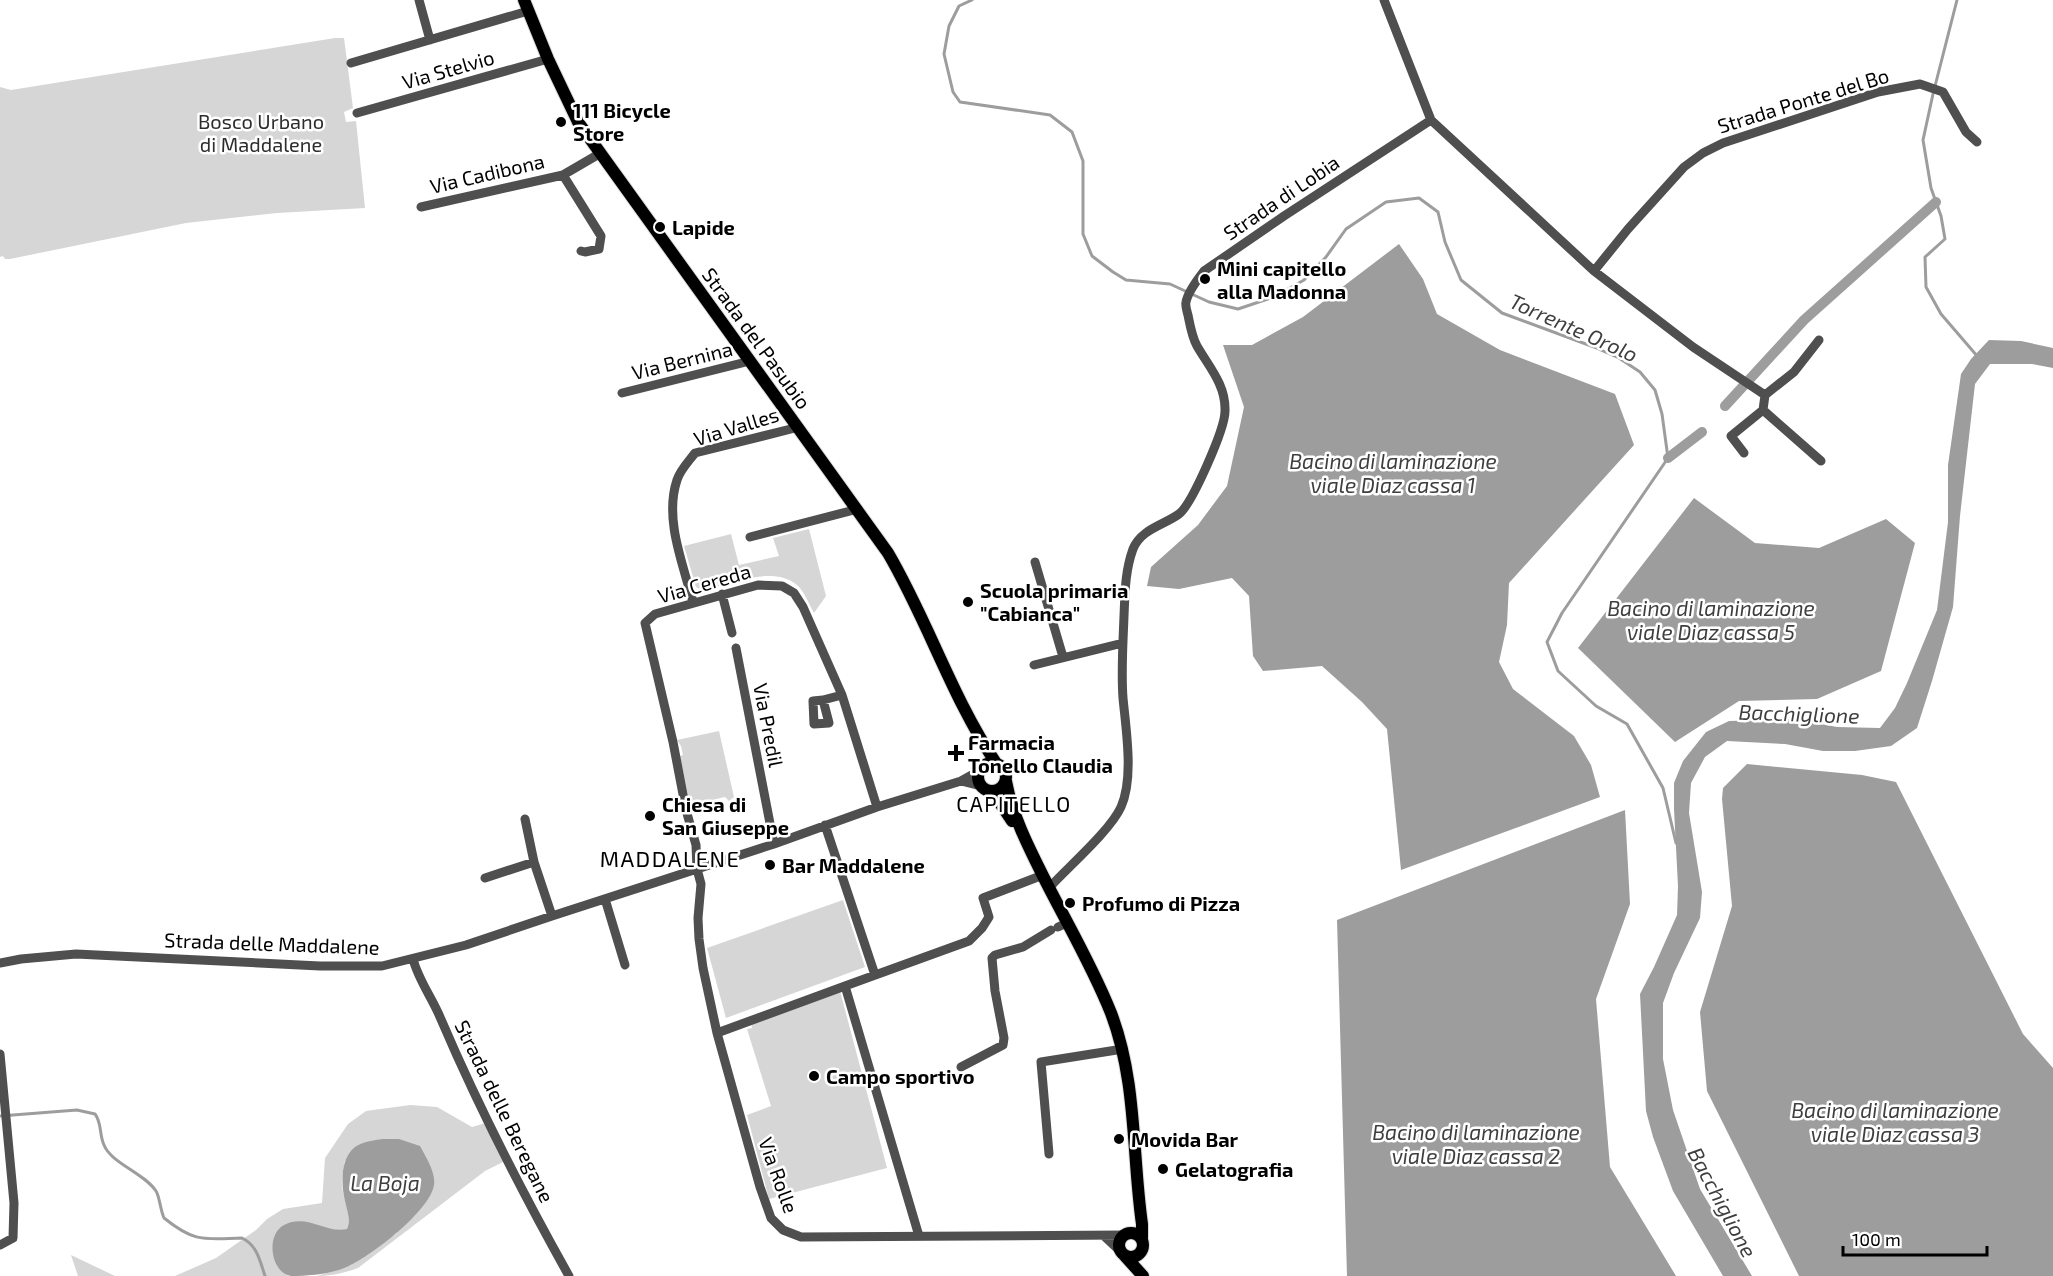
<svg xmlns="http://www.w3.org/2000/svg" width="2053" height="1276" font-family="'Exo 2',sans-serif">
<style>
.green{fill:#d6d6d6}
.water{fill:#9d9d9d}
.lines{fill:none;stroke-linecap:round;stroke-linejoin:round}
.stream{stroke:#9d9d9d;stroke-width:3}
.canal{stroke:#9d9d9d;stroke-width:10}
.major-casing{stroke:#dbdbdb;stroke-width:14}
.minor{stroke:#4f4f4f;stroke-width:9}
.major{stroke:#000;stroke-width:12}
.poi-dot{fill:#000;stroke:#fff;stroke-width:2}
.labels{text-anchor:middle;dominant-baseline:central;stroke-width:5;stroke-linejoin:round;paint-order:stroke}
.street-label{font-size:20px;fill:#000;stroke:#fff}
.poi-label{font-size:20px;font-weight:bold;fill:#000;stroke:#fff;text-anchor:start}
.park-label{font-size:20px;fill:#2d2d2d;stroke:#fff}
.water-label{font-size:21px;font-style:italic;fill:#3e3e3e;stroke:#fff}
.neighbourhood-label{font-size:21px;letter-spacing:1.5px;fill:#000;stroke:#fff}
.quarter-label{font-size:22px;letter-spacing:1.5px;fill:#000;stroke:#fff}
</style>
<rect width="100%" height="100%" fill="#fff"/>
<!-- green -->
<path class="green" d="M 335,38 L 344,38 L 353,108 L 344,112 L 346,122 L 356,121 L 365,208 L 277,213 L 186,223 L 10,259 L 5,259 L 3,256 L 0,257 L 0,87 L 11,90 Z
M 809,529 L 826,596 L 814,613 C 809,604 804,591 797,585 C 773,565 729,584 703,591 L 696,587 L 684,546 L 731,534 L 739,565 L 779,556 L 773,538 Z
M 719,731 L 734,797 L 729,801 L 725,797 L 690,805 L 680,756 L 683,755 L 681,746 L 677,740 Z
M 843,900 L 865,967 L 726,1018 L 707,948 Z
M 840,991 L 887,1168 L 769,1199 L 747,1115 L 771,1106 L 747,1029 L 752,1028 L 751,1021 Z
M 410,1105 L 437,1107 L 472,1127 L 489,1122 L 507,1160 L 485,1171 L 358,1268 C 344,1273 332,1276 317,1276 L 349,1266 L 397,1233 L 345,1160 C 344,1168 341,1177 342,1185 C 343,1199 352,1216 347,1229 L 339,1231 L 331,1229 L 281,1270 L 288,1276 L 175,1276 L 216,1258 L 256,1230 L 267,1219 L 283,1209 L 322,1203 L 325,1158 L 348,1124 L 366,1111 Z
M 71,1255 L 115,1276 L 78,1276 Z"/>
<!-- water -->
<path class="water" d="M 1399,244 L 1423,279 L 1437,314 L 1500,350 L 1615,394 L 1634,445 L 1509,583 L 1507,625 L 1499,662 L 1513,689 L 1574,736 L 1591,765 L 1600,797 L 1401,870 L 1387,729 L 1362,702 L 1322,666 L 1263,671 L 1253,656 L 1249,596 L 1232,578 L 1179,589 L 1147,586 L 1151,567 L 1198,525 L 1227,486 L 1244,407 L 1223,345 L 1252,345 L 1303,317 Z
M 1989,340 L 2021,341 L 2053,348 L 2053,368 L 2032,364 L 1990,364 L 1975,384 L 1960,516 L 1953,607 L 1932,681 L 1917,728 L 1891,746 L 1855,751 L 1823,751 L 1785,744 L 1727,741 L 1705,757 L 1691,783 L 1689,813 L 1702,892 L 1700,918 L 1674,973 L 1663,1003 L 1663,1059 L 1673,1110 L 1700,1189 L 1752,1276 L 1723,1276 L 1673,1191 L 1653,1137 L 1646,1111 L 1640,994 L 1654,967 L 1677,915 L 1678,886 L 1674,809 L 1674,783 L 1683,761 L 1706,732 L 1729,721 L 1794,719 L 1837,727 L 1880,728 L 1895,708 L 1907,683 L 1937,610 L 1948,522 L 1948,465 L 1961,374 L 1971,359 Z
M 1694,498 L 1755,543 L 1819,548 L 1886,519 L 1915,543 L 1881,671 L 1817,699 L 1739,701 L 1675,742 L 1578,648 Z
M 1747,764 L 1862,775 L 1896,782 L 2023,1034 L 2053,1068 L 2053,1276 L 1799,1276 L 1707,1091 L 1700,1012 L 1732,906 L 1722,799 L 1723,788 Z
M 1625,810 L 1630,904 L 1596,999 L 1610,1167 L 1676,1276 L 1347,1276 L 1337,920 Z
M 383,1139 L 399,1139 L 420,1146 C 426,1157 436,1173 434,1185 C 430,1211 372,1255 349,1266 C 332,1274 310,1276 291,1276 C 271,1273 265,1235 284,1225 C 307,1213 326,1234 347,1229 C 351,1220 347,1211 345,1201 C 341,1184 340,1159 355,1147 C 362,1142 374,1140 383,1139 Z"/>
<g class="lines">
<!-- stream -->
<path class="stream" d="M 972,0 L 959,6 L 949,26 L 944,54 L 953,92 L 960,102 L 1050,115 L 1072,132 L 1083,161 L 1083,234 L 1092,256 L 1113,272 L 1126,280 L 1170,284 L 1209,302 L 1238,309 L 1274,297 L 1304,280 L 1326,257 L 1346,229 L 1386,202 L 1419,198 L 1438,212 L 1445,242 L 1461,280 L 1502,313 L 1594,347 L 1619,358 L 1640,372 L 1655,390 L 1662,414 L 1668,458 L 1562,613 L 1547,642 L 1558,671 L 1596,706 L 1627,724 L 1663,788 L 1676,843
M 1957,0 L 1933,94 L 1923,140 L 1931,188 L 1941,216 L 1945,239 L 1925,257 L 1926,287 L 1941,314 L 1978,357
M 0,1116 L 77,1110 L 95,1114 C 102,1123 99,1134 104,1145 C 111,1163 144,1173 156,1191 C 160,1198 160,1209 164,1218 C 195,1243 204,1239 242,1238 C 257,1245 260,1261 265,1276"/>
<!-- canal -->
<path class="canal" d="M 1725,406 L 1804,320 L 1936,202
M 1668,458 L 1702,432"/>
<defs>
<path id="major" d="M 524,0 L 548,59 L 578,122 L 888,553 C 928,621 952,698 996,763
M978 777a14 14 0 1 1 28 0a14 14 0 1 1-28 0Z
M 1006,781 C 1012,814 1027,844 1042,874 C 1065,920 1092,965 1111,1013 C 1137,1081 1132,1154 1142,1224 L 1142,1238
M 989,791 L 996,797 L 1012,821
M1119 1245a12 12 0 1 1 24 0a12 12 0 1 1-24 0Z
M 1124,1255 L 1143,1276"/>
</defs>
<!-- major casing -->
<use href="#major" class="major-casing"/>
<!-- minor -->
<path class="minor" d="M 419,0 L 430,40
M 351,63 L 528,11
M 357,113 L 548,59
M 1431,120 L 1594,271 L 1693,347 L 1765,395
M 563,175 L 601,236 L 599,249 L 585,252 L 581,251
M 421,207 L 563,175 L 599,154
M 1594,271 L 1628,229 L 1684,167 L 1703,153 L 1723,143 L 1878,92 L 1920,84 L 1943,92 L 1966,132 L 1977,142
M 622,393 L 750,361
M 1765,395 L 1763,410 L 1821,461
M 1765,395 L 1794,372 L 1819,340
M 1744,453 L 1731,436 L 1763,410
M 750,537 L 858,509
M 1035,562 L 1063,657
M 722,594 L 732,633
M 693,602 C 683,564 664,519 677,480 C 680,470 689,461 695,453 L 799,427
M 736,648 L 774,844
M 1034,665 L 1123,643
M 823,700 L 813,701 L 814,724 L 829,723 L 823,700 L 842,695
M 961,781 L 981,786
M 877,807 L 842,695 L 803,607 L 794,593 L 782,586 L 758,585 L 655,614 L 645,623 L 673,742 L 686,810 L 696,845 L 697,869 L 701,884 L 698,918 L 699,939 L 703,968 L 717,1033 L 760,1187 L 771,1218 L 783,1230 L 801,1237 L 1123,1235
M 525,819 L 534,862 L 552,916
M 825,825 L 875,975
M 485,878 L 534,862
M 1049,888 C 1068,867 1110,831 1121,807 C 1134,778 1126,730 1123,698 C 1121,671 1123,644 1124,616 C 1125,593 1125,571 1133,549 C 1141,529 1164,525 1179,514 C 1192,504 1225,429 1225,411 C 1226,385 1209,367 1197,346 C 1192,337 1190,325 1188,315 C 1187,311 1185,306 1186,302 C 1188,291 1198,279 1204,271 L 1284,216 L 1431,120 L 1384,0
M 605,899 L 625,965
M 1058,927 L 1067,923
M 413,959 C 418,979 432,998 440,1017 C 478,1106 522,1192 569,1276
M 0,963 L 21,959 L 76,954 L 320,966 L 382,966 L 466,945 L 552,916 L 774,844 L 877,807 L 961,781 L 979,771
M 845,986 L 969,941 L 982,928 L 989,917 L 983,898 L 1043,875
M 717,1033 L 845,986 L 919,1236
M 0,1054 L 14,1203 L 13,1238 L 0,1245
M 961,1067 L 1003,1045 L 1004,1038 L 995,991 L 992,958 L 995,955 L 1023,947 L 1051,930
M 1049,1154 L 1041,1062 L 1123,1049
M 1104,1236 L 1120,1251"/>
<!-- major -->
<use href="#major" class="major"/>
</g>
<!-- markers -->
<g class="poi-dot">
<circle cx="561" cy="122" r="6"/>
<circle cx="660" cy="227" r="6"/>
<circle cx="1205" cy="279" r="6"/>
<circle cx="968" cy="602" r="6"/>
<path d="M953 744h6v6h6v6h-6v6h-6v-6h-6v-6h6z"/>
<circle cx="650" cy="816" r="6"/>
<circle cx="770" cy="865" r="6"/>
<circle cx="1070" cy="903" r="6"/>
<circle cx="814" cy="1076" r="6"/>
<circle cx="1119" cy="1139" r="6"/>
<circle cx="1163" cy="1169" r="6"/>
</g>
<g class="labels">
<!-- street labels -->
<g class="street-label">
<text transform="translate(448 69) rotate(-16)">Via Stelvio</text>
<text transform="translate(1803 100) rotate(-17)">Strada Ponte del Bo</text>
<text transform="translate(487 173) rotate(-13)">Via Cadibona</text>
<text transform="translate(1281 197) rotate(-34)">Strada di Lobia</text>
<text transform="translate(757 338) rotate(54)">Strada del Pasubio</text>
<text transform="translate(682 360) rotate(-14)">Via Bernina</text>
<text transform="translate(736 426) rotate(-17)">Via Valles</text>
<text transform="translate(704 583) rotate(-16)">Via Cereda</text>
<text transform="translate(769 725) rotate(79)">Via Predil</text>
<text transform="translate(272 943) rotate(2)">Strada delle Maddalene</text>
<text transform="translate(505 1111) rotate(64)">Strada delle Beregane</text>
<text transform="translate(779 1175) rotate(70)">Via Rolle</text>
</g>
<!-- poi labels -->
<g class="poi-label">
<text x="573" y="110">111 Bicycle<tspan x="573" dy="23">Store</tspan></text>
<text x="672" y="227">Lapide</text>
<text x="1217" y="268">Mini capitello<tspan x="1217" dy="23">alla Madonna</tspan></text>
<text x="980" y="590">Scuola primaria<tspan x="980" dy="23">"Cabianca"</tspan></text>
<text x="968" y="742">Farmacia<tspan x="968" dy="23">Tonello Claudia</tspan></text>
<text x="662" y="804">Chiesa di<tspan x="662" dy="23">San Giuseppe</tspan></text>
<text x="782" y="865">Bar Maddalene</text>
<text x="1082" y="903">Profumo di Pizza</text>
<text x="826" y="1076">Campo sportivo</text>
<text x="1131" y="1139">Movida Bar</text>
<text x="1175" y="1169">Gelatografia</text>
</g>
<!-- park labels -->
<g class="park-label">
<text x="261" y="121">Bosco Urbano<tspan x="261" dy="23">di Maddalene</tspan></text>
</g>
<!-- water labels -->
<g class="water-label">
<text transform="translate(1574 327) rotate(24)">Torrente Orolo</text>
<text x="1393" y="460">Bacino di laminazione<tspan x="1393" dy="24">viale Diaz cassa 1</tspan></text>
<text x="1711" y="607">Bacino di laminazione<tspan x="1711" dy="24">viale Diaz cassa 5</tspan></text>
<text transform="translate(1799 713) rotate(2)">Bacchiglione</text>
<text x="1895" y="1109">Bacino di laminazione<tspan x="1895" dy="24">viale Diaz cassa 3</tspan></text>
<text x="1476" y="1131">Bacino di laminazione<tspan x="1476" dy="24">viale Diaz cassa 2</tspan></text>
<text x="385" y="1182">La Boja</text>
<text transform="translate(1723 1202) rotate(62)">Bacchiglione</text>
</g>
<!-- neighbourhood labels -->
<g class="neighbourhood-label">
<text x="1014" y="803">CAPITELLO</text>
</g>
<!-- quarter labels -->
<g class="quarter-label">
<text x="670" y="858">MADDALENE</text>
</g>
</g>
<!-- scale -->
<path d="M1843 1246v9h144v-9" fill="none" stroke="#000000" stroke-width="3"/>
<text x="1852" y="1246" font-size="18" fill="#000000" stroke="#ffffff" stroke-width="4.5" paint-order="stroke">100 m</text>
</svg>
